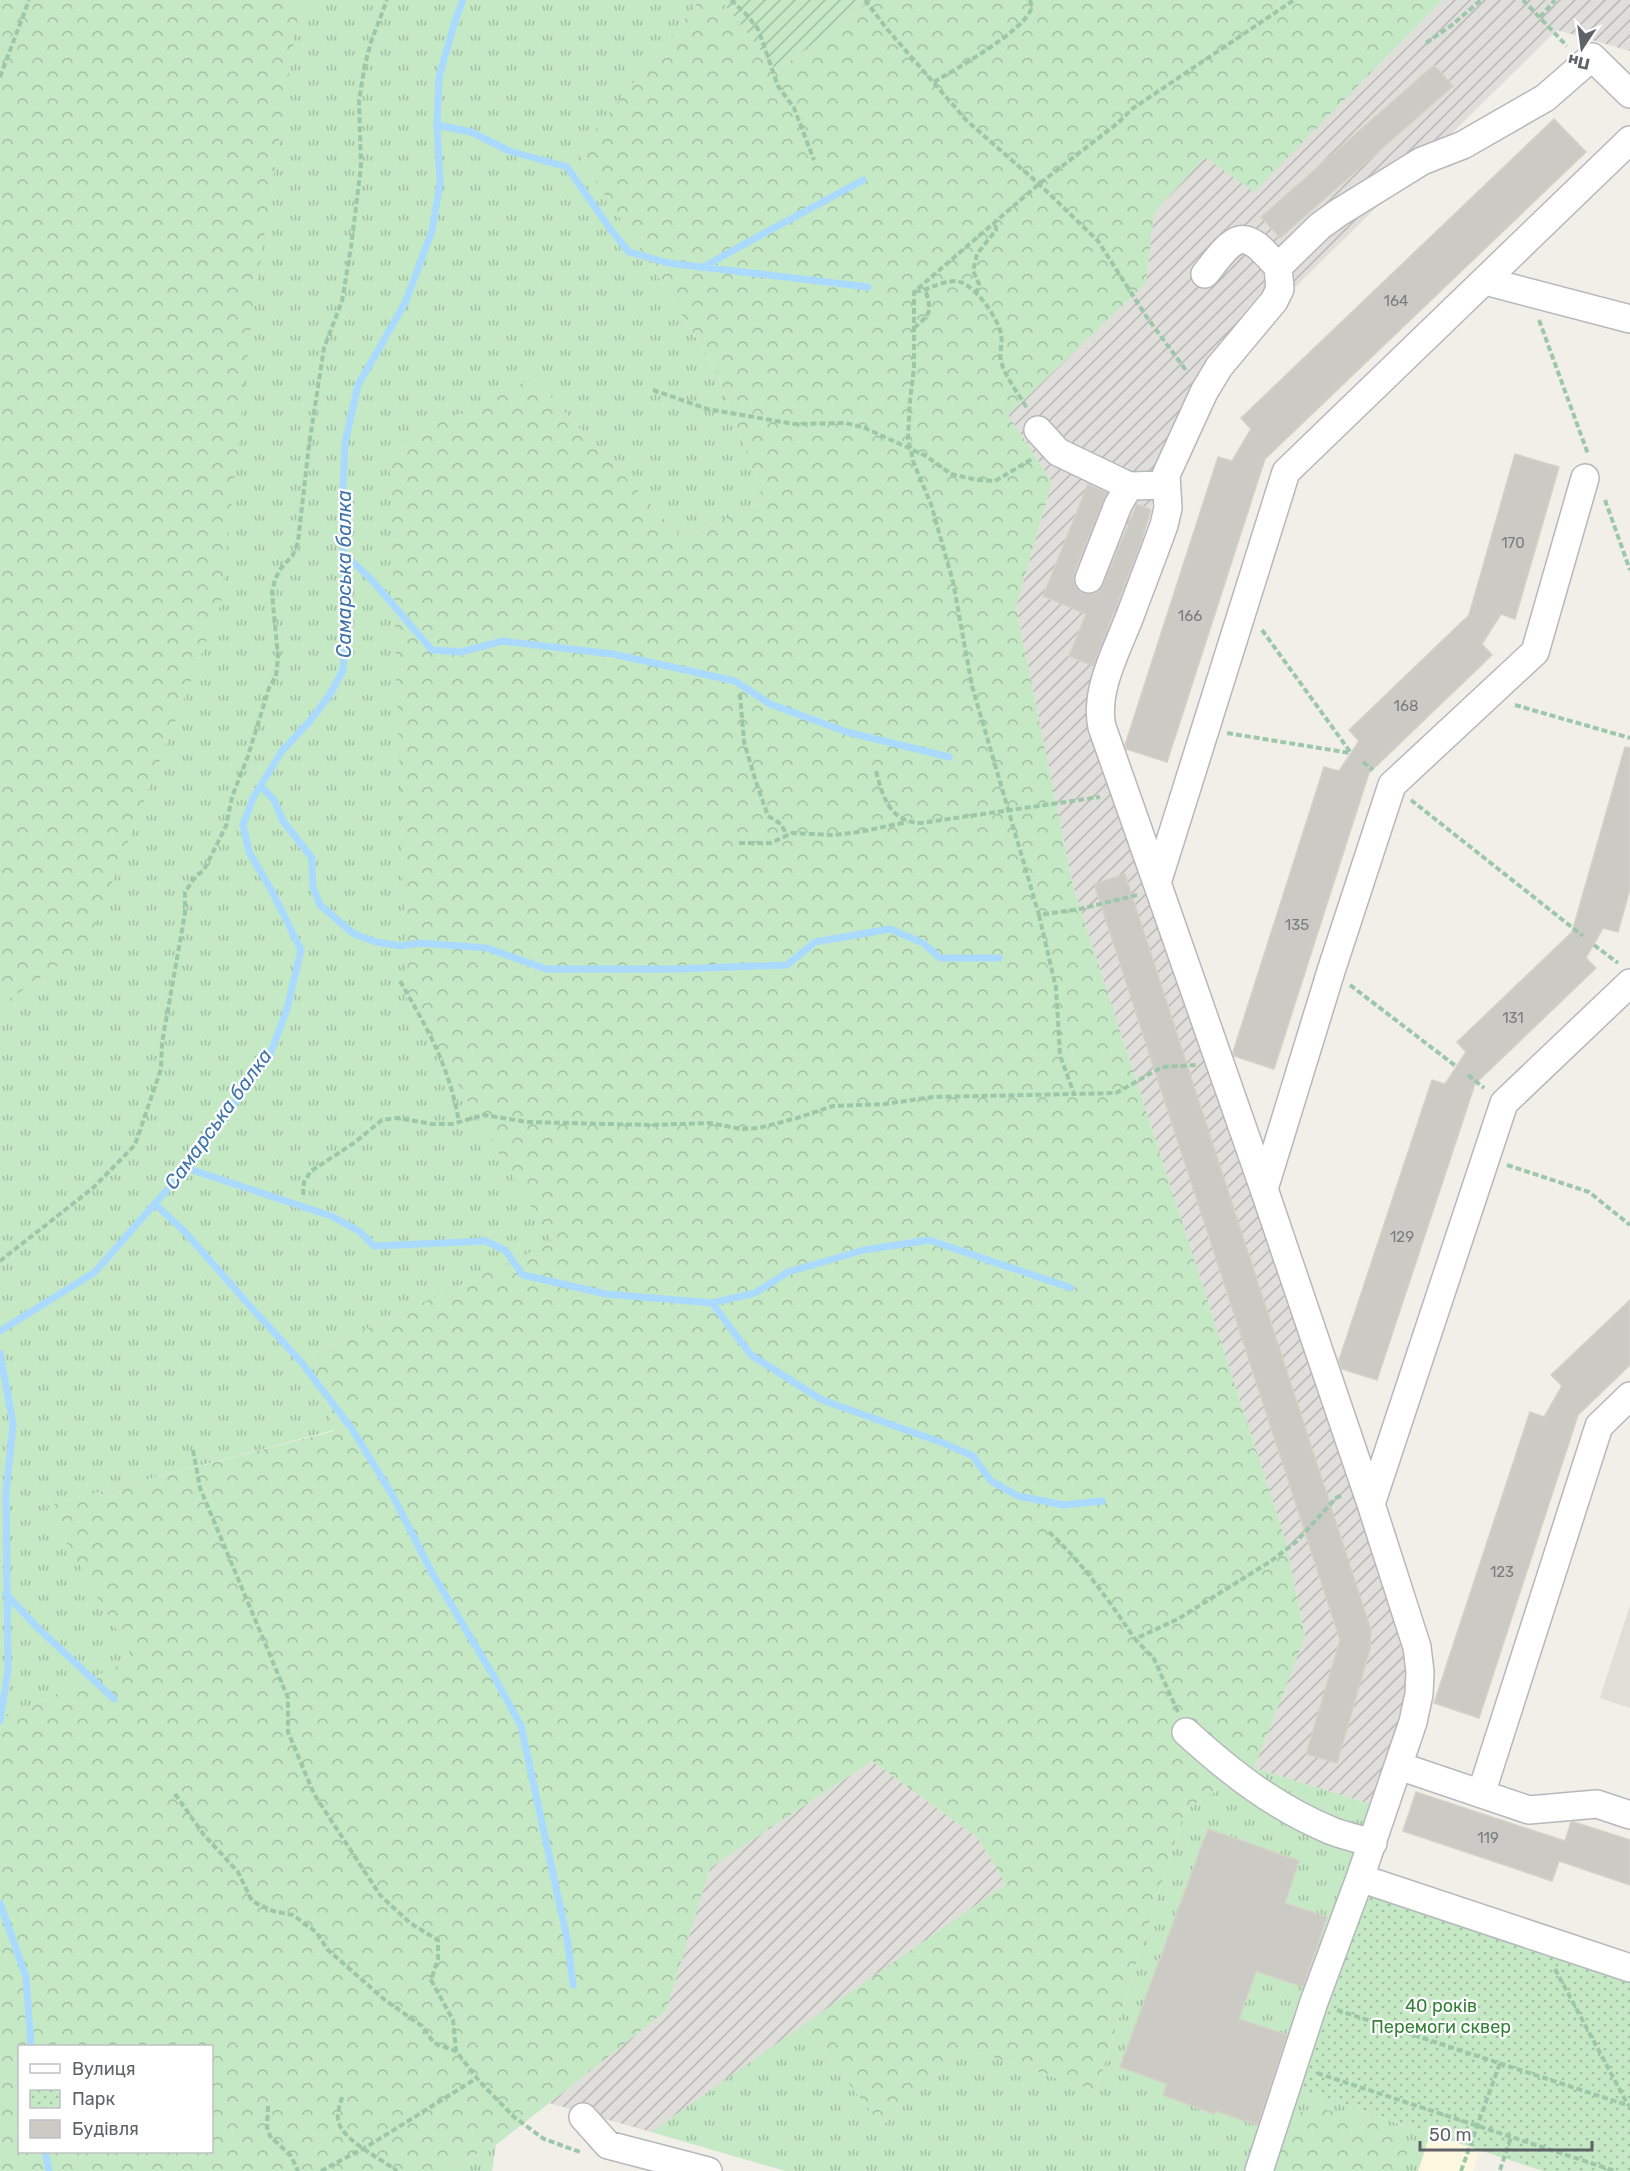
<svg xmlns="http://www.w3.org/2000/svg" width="1630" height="2171" font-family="Rubik,sans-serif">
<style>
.commercial{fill:#fef7e0}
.industrial{fill:url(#industrial-furrows)}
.education{fill:#e1ded6}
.grass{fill:url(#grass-tufts)}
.forest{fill:url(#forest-crowns);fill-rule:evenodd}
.park{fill:url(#park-dots)}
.garden{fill:url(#garden-furrows)}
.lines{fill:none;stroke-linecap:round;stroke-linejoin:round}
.stream{stroke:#aadaff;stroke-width:7}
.building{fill:#cccac5;stroke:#d6d1c6;stroke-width:1.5}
.minor-casing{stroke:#b5b8bc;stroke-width:30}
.path{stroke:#9cc7a9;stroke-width:4;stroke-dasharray:6 3;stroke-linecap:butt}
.minor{stroke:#fff;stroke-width:27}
.labels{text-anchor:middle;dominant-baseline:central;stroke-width:4.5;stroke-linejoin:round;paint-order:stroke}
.number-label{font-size:15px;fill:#7a7d7f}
.park-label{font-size:18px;fill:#348238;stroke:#fff}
.water-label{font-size:20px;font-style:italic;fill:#4174aa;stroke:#fff}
</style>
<defs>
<pattern id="industrial-furrows" width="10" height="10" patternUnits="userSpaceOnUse" patternTransform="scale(1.5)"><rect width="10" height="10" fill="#e0deda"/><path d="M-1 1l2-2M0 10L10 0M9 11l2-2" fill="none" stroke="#b9b8b5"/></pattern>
<pattern id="grass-tufts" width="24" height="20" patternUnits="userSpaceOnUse" patternTransform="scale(1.5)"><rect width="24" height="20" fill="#c5e8c5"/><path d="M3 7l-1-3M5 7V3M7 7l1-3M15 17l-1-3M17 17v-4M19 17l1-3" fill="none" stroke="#a3c0a4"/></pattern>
<pattern id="forest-crowns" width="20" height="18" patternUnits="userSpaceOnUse" patternTransform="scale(1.5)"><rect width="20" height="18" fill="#c5e8c5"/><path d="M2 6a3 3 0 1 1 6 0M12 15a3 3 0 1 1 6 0" fill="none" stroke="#a3c0a4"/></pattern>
<pattern id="park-dots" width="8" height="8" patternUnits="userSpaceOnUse" patternTransform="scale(1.5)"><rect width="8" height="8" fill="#c5e8c5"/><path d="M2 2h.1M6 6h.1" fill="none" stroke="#a3c0a4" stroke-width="1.8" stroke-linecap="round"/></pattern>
<pattern id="garden-furrows" width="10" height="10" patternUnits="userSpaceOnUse" patternTransform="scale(1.5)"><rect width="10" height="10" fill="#c5e8c5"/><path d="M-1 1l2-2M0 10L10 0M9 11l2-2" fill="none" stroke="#a3c0a4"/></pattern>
</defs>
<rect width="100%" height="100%" fill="#f1efe8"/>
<!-- commercial -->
<path class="commercial" d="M 1430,2134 L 1480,2150 L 1473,2171 L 1418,2171 Z"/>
<!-- industrial -->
<path class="industrial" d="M 1442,0 L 1630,0 L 1630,51 L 1557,30 L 1222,359 L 1177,423 L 1092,703 L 1412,1667 L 1387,1763 L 1373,1805 L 1254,1768 L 1305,1636 L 1286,1542 L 1073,886 L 1016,607 L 1052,482 L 1008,415 L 1146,283 L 1154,213 L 1205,157 L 1254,191 Z
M 872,1761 L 978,1838 L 1006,1884 L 651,2132 L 549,2103 L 666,2011 L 710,1868 Z"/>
<!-- education -->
<path class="education" d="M 1630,1605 L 1630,1708 L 1600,1698 Z"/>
<!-- grass -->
<path class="grass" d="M 0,0 L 700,0 L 578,153 L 658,276 L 717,372 L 764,501 L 682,538 L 533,378 L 407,999 L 553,1242 L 313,1354 L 334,1430 L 47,1506 L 134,1659 L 0,1720 Z
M 1254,1768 L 1373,1805 L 1254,2171 L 785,2171 L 651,2132 L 803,2025 L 882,2126 L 965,2048 L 1096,2091 L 1185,1810 Z
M 1292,2088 L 1430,2134 L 1418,2171 L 1265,2171 Z
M 496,2145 L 492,2171 L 442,2171 Z"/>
<!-- forest -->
<path class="forest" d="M 0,0 L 305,0 L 298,14 L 251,325 L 221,604 L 88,944 L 0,1006 Z
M 700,0 L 721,0 L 777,71 L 872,0 L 1442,0 L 1254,192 L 1205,157 L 1154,213 L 1146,283 L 1008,415 L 1052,482 L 1016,607 L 1073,886 L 1286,1542 L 1305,1637 L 1254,1768 L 1185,1810 L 1096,2091 L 965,2048 L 882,2126 L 803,2025 L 1006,1884 L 978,1838 L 872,1761 L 710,1868 L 666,2011 L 496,2145 L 442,2171 L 0,2171 L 0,1720 L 133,1659 L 46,1506 L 334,1431 L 313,1354 L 552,1242 L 407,999 L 389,447 L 533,378 L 682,538 L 764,501 L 717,372 L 658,276 L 577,153 ZM 20,2046 L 212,2046 L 212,2152 L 20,2152 Z
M 1321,2109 L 1370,2120 L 1403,2133 C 1412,2145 1407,2159 1399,2171 L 1277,2171 C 1278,2153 1282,2127 1297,2115 C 1303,2109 1312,2110 1321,2109 Z"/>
<!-- park -->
<path class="park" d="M 1363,1871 L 1630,1959 L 1630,2171 L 1543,2171 L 1292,2088 Z"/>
<!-- garden -->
<path class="garden" d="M 721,0 L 872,0 L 777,71 Z"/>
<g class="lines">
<!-- stream -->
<path class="stream" d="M 437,125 L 471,132 L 509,151 L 567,167 L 611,230 L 629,252 L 668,263 L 868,287
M 702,268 C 755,237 809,210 863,180
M 343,553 L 370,578 L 432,650 L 461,652 L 502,641 L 613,654 L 735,681 L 770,704 L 847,732 L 949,757
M 261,786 L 274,800 L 283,821 L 312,858 L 313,887 L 320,905 L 354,934 L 376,942 L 400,946 L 420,943 L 487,948 L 546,969 L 677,969 L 787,965 L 815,942 L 890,929 L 923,943 L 940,958 L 999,958
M 186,1168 L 331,1216 L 359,1231 L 374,1246 L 486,1241 L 506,1251 L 523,1275 L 606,1294 L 712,1303 L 751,1355 L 822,1400 L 943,1443 L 973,1456 L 991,1481 L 1018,1496 L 1064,1505 L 1102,1501
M 155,1204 L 185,1232 L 249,1305 L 302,1363 L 352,1429 L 393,1496 L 431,1571 L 496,1680 L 521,1726 L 567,1938 L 573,1985
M 712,1303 L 755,1293 L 788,1272 L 864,1250 L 929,1240 L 1071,1288
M 0,1331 L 95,1272 L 186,1168 L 269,1057 L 287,1009 L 301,950 L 273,893 L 249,852 L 243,825 L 253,798 L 282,751 L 309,722 L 329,696 L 343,670 L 346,635 L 342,510 L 345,443 L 358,385 L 405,303 L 432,231 L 440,183 L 437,125 L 439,77 L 455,21 L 463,0
M 0,1353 L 13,1424 L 6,1493 L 8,1670 L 0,1721
M 6,1594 L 40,1630 L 114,1699
M 0,1903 L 26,1977 L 31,2046
M 45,2152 L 49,2171"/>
</g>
<!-- building -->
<path class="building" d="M 1434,65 L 1453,86 L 1280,238 L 1261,217 Z
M 1554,119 L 1586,152 L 1265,459 L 1167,762 L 1126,749 L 1125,745 L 1218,457 L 1232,461 L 1251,429 L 1241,418 Z
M 1515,454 L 1559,467 L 1515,619 L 1501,614 L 1482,644 L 1492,655 L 1369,773 L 1274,1069 L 1234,1056 L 1233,1052 L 1324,767 L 1339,771 L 1359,741 L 1349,730 L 1469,615 Z
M 1088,484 L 1107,493 L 1074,573 L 1074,582 L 1076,588 L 1083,593 L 1092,594 L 1098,592 L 1103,585 L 1137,504 L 1151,510 L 1141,543 L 1093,666 L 1069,656 L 1086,614 L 1043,596 Z
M 1625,747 L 1630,748 L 1630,889 L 1618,932 L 1603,928 L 1586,958 L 1596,968 L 1475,1084 L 1377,1380 L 1342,1369 L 1339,1360 L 1432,1080 L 1445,1084 L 1466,1052 L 1457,1042 L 1572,932 Z
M 1125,874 L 1371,1630 L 1370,1649 L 1337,1763 L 1306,1754 L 1340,1640 L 1094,884 Z
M 1630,1300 L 1630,1365 L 1578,1415 L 1479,1718 L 1434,1703 L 1530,1412 L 1544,1417 L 1562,1386 L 1551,1375 Z
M 1416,1792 L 1565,1841 L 1571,1822 L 1574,1822 L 1630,1840 L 1630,1885 L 1559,1861 L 1552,1881 L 1403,1831 Z
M 1208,1829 L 1299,1861 L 1285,1903 L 1327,1917 L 1303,1987 L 1256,1971 L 1239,2019 L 1287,2035 L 1258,2125 L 1216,2111 L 1214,2114 L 1163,2095 L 1167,2084 L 1120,2067 Z"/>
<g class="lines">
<defs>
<path id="minor" d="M 1630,94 L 1592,57 L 1545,98 L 1463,145 L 1422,161 L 1338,213 L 1320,226 L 1278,267 L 1280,289 L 1274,301 L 1219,367 L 1204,392 L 1166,475 L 1168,508 L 1164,525 C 1153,556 1141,586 1130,616 C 1117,650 1094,691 1102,727 L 1157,883 L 1286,472 L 1630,140
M 1205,274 C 1215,263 1232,233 1249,241 C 1260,245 1270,259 1278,267
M 1485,281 L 1630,319
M 1038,430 L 1058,452 L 1129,486 L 1166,485
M 1089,579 L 1118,505 L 1129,486
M 1157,883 L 1264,1189 L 1371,1504 L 1417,1647 L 1420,1672 L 1419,1694 L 1413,1722 L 1360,1878 L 1314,2002 L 1259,2171
M 1264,1189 L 1331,971 L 1392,785 L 1535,652 L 1585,478
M 1371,1504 L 1504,1103 L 1630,983
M 1186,1732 C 1231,1773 1276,1808 1332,1831 C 1345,1836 1359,1839 1373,1843
M 1399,1766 L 1529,1810 L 1597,1804 L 1630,1815
M 1481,1794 L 1599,1426 L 1630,1396
M 1360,1878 L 1630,1968
M 583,2117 L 608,2145 L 708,2171"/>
</defs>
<!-- minor casing -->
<use href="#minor" class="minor-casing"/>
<!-- path -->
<path class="path" d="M 731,0 L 746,14 L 758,29 L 778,86 L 794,108 L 814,160
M 865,0 L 887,29 L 967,121 L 1039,184 L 1098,241 L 1146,316 L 1188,373
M 1523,0 L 1567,46
M 1540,17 L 1555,0
M 1426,43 L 1452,25 L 1481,0
M 0,77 L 29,0
M 934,82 C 954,70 1024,31 1031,9 C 1032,6 1031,3 1030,0
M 915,292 C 928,290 941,281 955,281 C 973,281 998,318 1001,334 C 1003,343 999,353 1001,362 C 1007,380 1019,394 1028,410
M 976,294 L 979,284 L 973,271 L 977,254 L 996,230 L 995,221
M 1539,320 L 1588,454
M 914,328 C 930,314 933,312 925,290
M 653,390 L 707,409 L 794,424 L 846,423 L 865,428 L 926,456 L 951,474 L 977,480 L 995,481 L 1032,459
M 1605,500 L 1630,570
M 1262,630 L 1351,753
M 740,694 L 744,742 L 756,782 L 768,816 L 781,824 L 787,835
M 1515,705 L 1630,738
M 1227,733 L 1350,753
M 1363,762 L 1373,770
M 876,771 C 883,798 890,822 921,823 L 1100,797
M 1411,800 L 1583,936
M 739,843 L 771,843 L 792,833 L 833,835 L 859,832 L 907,822
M 1137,895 L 1080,909 L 1039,915 L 972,686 L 953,582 L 931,504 L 914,464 L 908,439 L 910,400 L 914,368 L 914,292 L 1039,184 L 1118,123 L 1132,109 L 1294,0
M 1039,915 L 1056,988 L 1060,1055 L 1074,1094 L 1116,1093 L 1162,1067 L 1196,1065
M 1594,945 L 1618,963
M 400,981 C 428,1030 449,1065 459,1122
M 1350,985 L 1457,1067
M 1468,1075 L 1484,1088
M 1507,1165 L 1589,1192 L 1630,1225
M 303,1195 L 304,1182 L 311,1171 L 354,1143 L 382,1120 L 397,1118 L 432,1124 L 452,1124 L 484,1115 L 528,1122 L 651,1125 L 710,1123 L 741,1129 L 759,1128 L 797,1118 L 833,1106 L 885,1104 L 933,1097 L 1074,1094
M 0,1261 L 93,1188 L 135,1145 L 161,1069 L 162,1043 L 185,913 L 185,892 L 196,876 L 204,870 L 226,826 L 232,797 L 248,756 L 269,688 L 276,676 L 278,657 L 272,593 L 275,579 L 282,567 L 293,555 L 298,542 L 309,445 L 324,348 L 342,301 L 351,247 L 361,166 L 359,101 L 365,64 L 371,42 L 387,0
M 193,1450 L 200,1488 L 288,1698 L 288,1732 L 314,1794 L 380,1895 L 410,1923 L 438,1940 L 438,1959 L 431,1980 L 453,2020 L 456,2051
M 1049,1532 C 1083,1563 1109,1601 1135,1639
M 1178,1712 L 1154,1659 L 1135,1639 L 1178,1619 L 1271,1561 L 1296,1542 L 1336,1498 L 1342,1495
M 175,1794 L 204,1835 L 238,1872 L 252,1901 L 273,1911 L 293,1915 L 316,1932 L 328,1950 L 385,2000 L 422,2026 L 434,2043 L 456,2051 L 480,2082 L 514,2117 L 544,2139 L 580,2152
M 1555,1969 L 1628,2105
M 1337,2010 L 1630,2106
M 1317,2073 L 1615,2171
M 342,2097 C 340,2104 337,2113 338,2120 C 341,2140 382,2159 397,2171
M 268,2106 L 267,2127 L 270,2136 L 291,2156 L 298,2171
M 1500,2170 L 1511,2137
M 321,2171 L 368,2146 L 477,2078
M 1461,2171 L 1500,2063"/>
<!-- minor -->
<use href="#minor" class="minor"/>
</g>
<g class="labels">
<!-- number labels -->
<g class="number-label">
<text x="1396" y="301">164</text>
<text x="1513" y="543">170</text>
<text x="1190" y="616">166</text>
<text x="1406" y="706">168</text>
<text x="1297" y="925">135</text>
<text x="1513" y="1018">131</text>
<text x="1402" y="1237">129</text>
<text x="1502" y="1572">123</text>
<text x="1488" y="1838">119</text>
</g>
<!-- park labels -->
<g class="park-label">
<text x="1441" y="2006">40 років<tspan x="1441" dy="21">Перемоги сквер</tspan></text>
</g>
<!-- water labels -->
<g class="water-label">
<text transform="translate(344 574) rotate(-90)">Самарська балка</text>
<text transform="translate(218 1119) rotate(-54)">Самарська балка</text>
</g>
</g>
<!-- legend -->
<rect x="18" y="2045" width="195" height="108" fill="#ffffff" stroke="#bfc1c3" stroke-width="1.5"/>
<rect x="30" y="2064" width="30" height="9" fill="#ffffff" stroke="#bfc1c3" stroke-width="1.5"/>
<text x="72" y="2075" font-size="18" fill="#5f6368">Вулиця</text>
<rect x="30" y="2090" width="30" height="18" fill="url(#park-dots)" stroke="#bfc1c3" stroke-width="1.5"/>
<text x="72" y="2105" font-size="18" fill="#5f6368">Парк</text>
<rect x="30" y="2120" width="30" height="18" fill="#cccac5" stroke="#bfc1c3" stroke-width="1.5"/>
<text x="72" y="2135" font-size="18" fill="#5f6368">Будівля</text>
<!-- north arrow -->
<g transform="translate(1582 48) rotate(193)" stroke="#ffffff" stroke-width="4.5" paint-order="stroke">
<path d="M0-4.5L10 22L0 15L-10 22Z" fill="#5f6368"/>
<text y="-9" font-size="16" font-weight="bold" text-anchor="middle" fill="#5f6368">Пн</text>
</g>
<!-- scale -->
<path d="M1420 2141v9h172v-9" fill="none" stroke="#5f6368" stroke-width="3"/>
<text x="1429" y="2141" font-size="18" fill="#5f6368" stroke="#ffffff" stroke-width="4.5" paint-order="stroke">50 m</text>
</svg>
